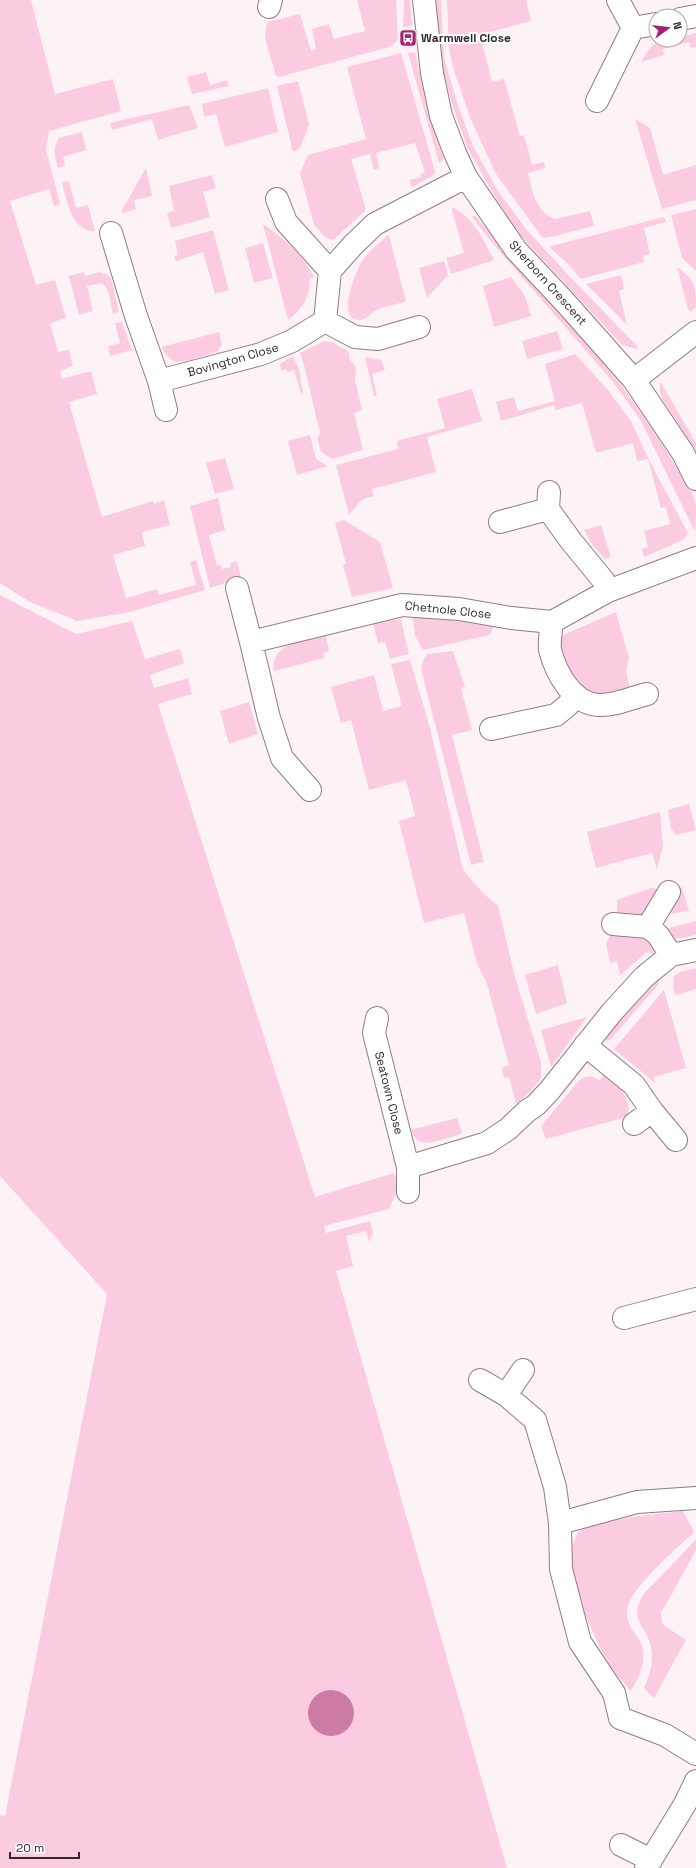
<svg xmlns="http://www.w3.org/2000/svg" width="696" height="1868" font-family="'Space Grotesk',sans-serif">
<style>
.green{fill:#fbcbe1}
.water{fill:#cb7ba4}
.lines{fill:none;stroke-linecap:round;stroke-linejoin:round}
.minor-casing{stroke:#917a84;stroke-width:24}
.minor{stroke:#fff;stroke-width:22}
.labels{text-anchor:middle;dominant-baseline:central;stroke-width:4;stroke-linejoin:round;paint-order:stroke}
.poi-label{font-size:12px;font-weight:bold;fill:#31272c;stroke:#fff;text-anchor:start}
.street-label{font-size:12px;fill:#31272c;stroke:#fff}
</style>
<rect width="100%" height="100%" fill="#fdf3f7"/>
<!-- green -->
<path class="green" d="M 0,0 L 31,0 L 55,94 L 113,79 L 121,111 L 49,131 L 46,150 L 60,204 L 54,206 L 49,189 L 10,201 L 36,285 L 55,280 L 66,318 L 50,323 L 58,352 L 69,350 L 73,366 L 60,371 L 62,379 L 91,371 L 97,394 L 69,402 L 102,517 L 153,501 L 154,504 L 164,500 L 170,525 L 142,532 L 145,546 L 113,555 L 126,598 L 157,589 L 159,595 L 196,585 L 190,562 L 196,560 L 205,590 L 130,612 L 77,621 L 30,602 L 0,583 Z
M 357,0 L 396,0 L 398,38 L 395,43 L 389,47 L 279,77 L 276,76 L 265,38 L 267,22 L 300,14 L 311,51 L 316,49 L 312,29 L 329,24 L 334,39 L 365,31 Z
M 404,0 L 410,0 L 412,26 L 403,27 Z
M 435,0 L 441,0 L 444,58 L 458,105 L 473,146 L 500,194 L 527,230 L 572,279 L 638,347 L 637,349 L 622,345 L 519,234 L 495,197 L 467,147 L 453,107 L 440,59 Z
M 447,0 L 526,0 L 531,21 L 480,35 L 492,82 L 504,79 L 520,136 L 524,135 L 532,165 L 544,162 L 545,168 L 528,173 C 532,191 536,212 555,219 L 590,211 L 594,226 L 547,238 L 542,237 L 496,174 L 471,120 L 454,71 L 449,49 Z
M 696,33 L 696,47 L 691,48 L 689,42 L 663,49 L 664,55 L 641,62 C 653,41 656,40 680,40 L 680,37 Z
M 415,52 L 428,110 L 443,157 L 443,161 L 439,163 L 408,53 Z
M 401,53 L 435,171 L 434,175 L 412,187 L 409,180 L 421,177 L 420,174 L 425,172 L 415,143 L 376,153 L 379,168 L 374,170 L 370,154 L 351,159 L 366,210 L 333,240 L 325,237 L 314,225 L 300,173 L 308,155 L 366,139 L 347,67 Z
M 206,72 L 210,85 L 227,80 L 229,86 L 192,94 L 187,77 Z
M 298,81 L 309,125 L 300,148 L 293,152 L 277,86 Z
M 268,88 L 278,132 L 225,147 L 216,114 L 204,117 L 202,104 Z
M 189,105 L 198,128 L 158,140 L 152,119 L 112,130 L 110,123 Z
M 635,119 L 650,128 L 663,175 L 696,165 L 696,200 L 662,209 Z
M 82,132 L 86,150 L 63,157 L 65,166 L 58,168 C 55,157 52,148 59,138 Z
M 146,168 L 152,196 L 134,200 L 136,209 L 122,213 L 122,210 Z
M 212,175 L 216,188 L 203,192 L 210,217 L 171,228 L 167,213 L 174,211 L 169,186 Z
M 69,181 L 76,208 L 88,205 L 95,231 C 72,232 66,200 62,182 Z
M 451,207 C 473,215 484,241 494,260 L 451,274 L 446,258 L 464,253 Z
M 696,209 L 696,271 L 682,258 L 671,215 Z
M 475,215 C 542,294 617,368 670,457 C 678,470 693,490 696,505 C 696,512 696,525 695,532 L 641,421 L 613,382 L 489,239 L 472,217 Z
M 664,217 L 666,222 L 644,228 L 650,254 L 643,256 L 644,262 L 581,279 L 566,262 L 550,248 L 551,246 Z
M 263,224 C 284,238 302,254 314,277 L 309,279 C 312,296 301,310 288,320 Z
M 213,230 L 229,290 L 215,294 L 203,252 L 176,261 L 174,256 L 178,255 L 175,241 Z
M 389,235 L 406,302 C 396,304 386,306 376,310 C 371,313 367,319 360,320 C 336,321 355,273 361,263 C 367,252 379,243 389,235 Z
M 263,243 L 273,278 L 254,283 L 245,248 Z
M 444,261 L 448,275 L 427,298 L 419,268 Z
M 677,267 C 695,280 696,286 696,307 L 690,312 L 688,309 Z
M 84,272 L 85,276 L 99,272 L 109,275 L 112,282 L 119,312 L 113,314 C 111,305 110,287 101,283 L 87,286 L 93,311 L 79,315 L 69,276 Z
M 621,275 L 624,289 L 619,291 L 627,325 L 586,284 Z
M 511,277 L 525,296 L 531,316 L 494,327 L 483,286 Z
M 122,322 L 132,350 L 110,356 L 108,346 L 120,343 L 115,323 Z
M 557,331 L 563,349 L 527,359 L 522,341 Z
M 219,332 L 222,344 L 217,352 C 207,354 186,363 177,362 C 170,361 165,353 161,347 Z
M 324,341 L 332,342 L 349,352 L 349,358 L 356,368 L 355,380 L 362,410 L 354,413 L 363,450 L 332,459 L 321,452 L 317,438 L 320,433 L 304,365 L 300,353 Z
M 575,354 L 608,390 L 631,421 L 648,458 L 688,533 L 683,540 L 644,557 L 642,549 L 648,547 L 644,531 L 670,524 L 666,507 L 661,508 L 648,459 L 637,461 L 633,443 L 596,453 L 582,403 L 556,410 L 554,405 L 501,421 L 496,402 L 514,397 L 518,411 L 555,401 L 545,364 Z
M 293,356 L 299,369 L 303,394 L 301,394 L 294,370 L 287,372 L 286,369 L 281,371 L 280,364 Z
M 365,357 L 381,360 L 385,370 L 372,374 L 377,396 L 374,396 Z
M 660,381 L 696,443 L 696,451 L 664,402 L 660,392 Z
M 472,389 L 482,421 L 427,437 L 436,472 L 372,489 L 374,497 C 361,496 356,507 349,515 L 336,465 L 398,449 L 397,441 L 445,428 L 437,399 Z
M 310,435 L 316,459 L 328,466 L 297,475 L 288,441 Z
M 225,458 L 234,489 L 215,494 L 206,463 Z
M 218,498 L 225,530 L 209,535 L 217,566 L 221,565 L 222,569 L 231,567 L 230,563 L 237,561 L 241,578 L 210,588 L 190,506 Z
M 344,520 L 380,542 L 393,588 L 352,597 L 343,565 L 346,564 L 335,523 Z
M 601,525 L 611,557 L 605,559 L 592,544 L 584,530 Z
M 0,595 L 76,634 L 132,621 L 145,659 L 180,649 L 184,663 L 150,675 L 154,688 L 188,678 L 192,694 L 158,704 L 315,1197 L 394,1173 L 398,1188 L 389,1209 L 324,1226 L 326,1233 L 370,1221 L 373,1233 L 369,1242 L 366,1231 L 346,1236 L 353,1266 L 336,1271 L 507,1868 L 0,1868 L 0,1815 L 5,1816 L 107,1294 L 0,1176 Z
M 616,612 L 629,658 L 626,671 L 632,698 L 580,700 L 551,636 L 563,635 Z
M 413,618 L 441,618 L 493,627 L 490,635 L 423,650 L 415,636 Z
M 388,620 L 401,620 L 409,654 L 390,659 L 385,642 L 378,643 L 373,624 Z
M 326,636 L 329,651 L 323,653 L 324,658 L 274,671 C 270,642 305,640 326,636 Z
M 453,651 L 465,687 L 461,688 L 472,730 L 452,735 L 484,862 L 471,865 L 421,669 L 423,661 L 427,654 Z
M 410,660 L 430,728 L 463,870 L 484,894 L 498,906 L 515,977 L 541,1062 L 541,1078 L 529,1093 L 516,1104 L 509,1077 L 504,1078 L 502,1068 L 509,1065 L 487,984 L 477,964 L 464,913 L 424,923 L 399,821 L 415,816 L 406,780 L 369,790 L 351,720 L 341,723 L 331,687 L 374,675 L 383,711 L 402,706 L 391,664 Z
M 249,702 L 258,734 L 229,744 L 220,711 Z
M 689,804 L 696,830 L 677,835 L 671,829 L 668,810 Z
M 660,812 L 663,846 L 657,869 L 652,853 L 596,868 L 587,832 Z
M 682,887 L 689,911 L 655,916 L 658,935 L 654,955 L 648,951 L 620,975 L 617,961 L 610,963 L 606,943 C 615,929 618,916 617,900 L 651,888 L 669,892 Z
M 696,921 L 696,935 L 682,938 L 668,939 L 665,929 Z
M 558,965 L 567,1003 L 536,1014 L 525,975 Z
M 696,968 L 696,989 L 676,995 L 673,988 L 674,976 L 680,972 Z
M 657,980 L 659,984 L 610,1040 L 607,1041 L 596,1032 L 612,1012 Z
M 664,990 L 686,1068 L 654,1077 L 655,1083 L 614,1049 Z
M 587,1017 L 551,1067 L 541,1030 Z
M 604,1074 C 617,1084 631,1096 628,1115 L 623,1118 L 546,1139 L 541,1126 L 577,1083 C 584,1076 591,1073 599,1081 Z
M 457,1118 L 462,1133 C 454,1137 428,1145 421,1142 C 415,1140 413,1135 411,1130 Z
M 683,1511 L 694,1532 C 677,1549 625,1591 627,1614 C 627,1624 634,1632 639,1639 C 649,1656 640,1676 631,1691 L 616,1674 L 601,1650 L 583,1610 L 570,1560 L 572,1546 L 578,1532 L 589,1525 L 631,1517 Z
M 696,1539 L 696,1550 L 661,1613 L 662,1623 L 665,1626 L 686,1640 L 654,1698 L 644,1688 C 651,1673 655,1657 649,1640 C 643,1626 632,1618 640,1601 C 644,1591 653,1585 660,1577 C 672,1565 684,1552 696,1539 Z"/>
<!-- water -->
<path class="water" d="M308 1713a23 23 0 1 1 46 0a23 23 0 1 1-46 0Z"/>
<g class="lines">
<defs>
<path id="minor" d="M 424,0 L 432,73 L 441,116 L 455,153 L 466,177 L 516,250 L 564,301 L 634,380 L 683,453 L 696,479
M 618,0 L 633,28 L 656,24
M 269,7 L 271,0
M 680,19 L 696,16
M 597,101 L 633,28
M 277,199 L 286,222 L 330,271
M 111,233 L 136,316 L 159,381 L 261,354 L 292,341 L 325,321 L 330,271 L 353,245 L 375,224 L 466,177
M 325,321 L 355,337 L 378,339 L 419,327
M 634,380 L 696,332
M 159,381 L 166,410
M 549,492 L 548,509 L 571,541 L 603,580 L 608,591
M 500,522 L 548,509
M 237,588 L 251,642
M 552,622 C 551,631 549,642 550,650 C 556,673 572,703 598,705 C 614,706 631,698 647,694
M 491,729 L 556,715 L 568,705 L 575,695
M 310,790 L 282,758 L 269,718 L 251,642 L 402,605 L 459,609 L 511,618 L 552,622 L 608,591 L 696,558
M 669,892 L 648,927 L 658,935 L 671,955
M 613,924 L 648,927
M 377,1018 L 374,1033 L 408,1167 L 487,1143 L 508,1129 L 527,1111 L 536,1105 L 550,1090 L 612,1012 L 644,977 L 671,955 L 696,950
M 585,1045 L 634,1085 L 652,1111 L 676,1140
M 634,1124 L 652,1111
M 408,1192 L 408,1167
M 624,1318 L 696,1299
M 480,1380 L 506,1395 L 535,1420 L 555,1487 L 560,1523 L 561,1569 L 580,1642 L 614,1693 L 620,1718 L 665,1735 L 696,1754
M 506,1395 L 523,1370
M 560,1523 L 637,1502 L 696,1498
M 621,1845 L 651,1860
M 646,1868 L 685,1804 L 696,1781"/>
</defs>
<!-- minor casing -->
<use href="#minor" class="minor-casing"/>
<!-- minor -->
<use href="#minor" class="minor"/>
</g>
<!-- icons -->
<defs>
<symbol id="bus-square" viewBox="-11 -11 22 22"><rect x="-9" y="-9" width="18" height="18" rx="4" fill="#a42271" stroke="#fff"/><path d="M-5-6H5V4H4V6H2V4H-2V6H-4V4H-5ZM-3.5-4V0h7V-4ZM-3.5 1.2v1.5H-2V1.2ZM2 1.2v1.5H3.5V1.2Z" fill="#fff"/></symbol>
</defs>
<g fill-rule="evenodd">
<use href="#bus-square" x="398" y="28" width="20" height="20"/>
</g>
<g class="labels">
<!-- poi labels -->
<g class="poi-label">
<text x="421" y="38">Warmwell Close</text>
</g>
<!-- street labels -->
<g class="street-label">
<text transform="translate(548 283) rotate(48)">Sherborn Crescent</text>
<text transform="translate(233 360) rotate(-16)">Bovington Close</text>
<text transform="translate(448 610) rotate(6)">Chetnole Close</text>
<text transform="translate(389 1093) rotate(76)">Seatown Close</text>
</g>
</g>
<!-- north arrow -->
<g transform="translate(668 28) rotate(75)"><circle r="19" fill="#ffffff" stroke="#ada9ab"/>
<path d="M0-3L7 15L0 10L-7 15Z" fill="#a42271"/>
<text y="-6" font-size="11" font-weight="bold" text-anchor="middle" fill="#31272c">N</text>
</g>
<!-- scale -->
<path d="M10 1852v6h69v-6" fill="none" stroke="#31272c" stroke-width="2"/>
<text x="16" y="1852" font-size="12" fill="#31272c" stroke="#ffffff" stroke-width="3" paint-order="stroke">20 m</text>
</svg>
